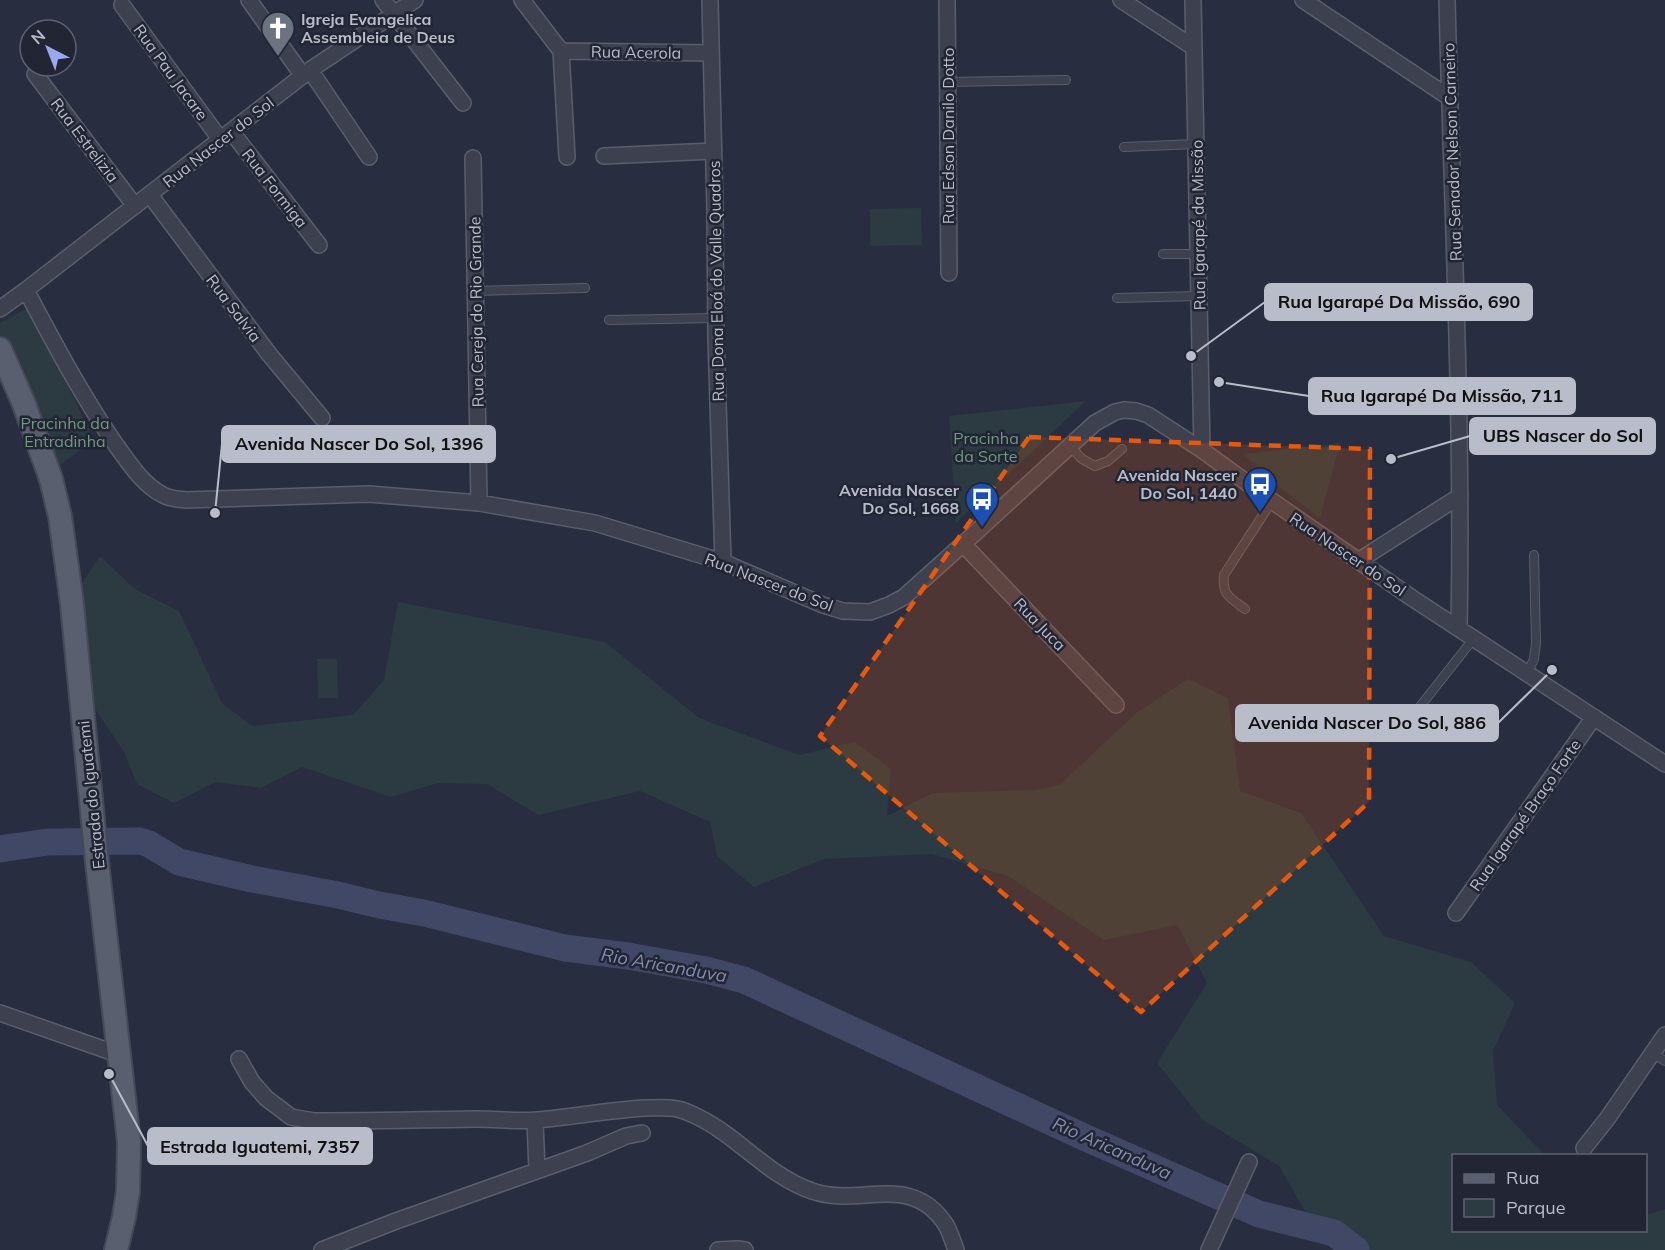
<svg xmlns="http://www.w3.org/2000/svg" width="1665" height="1250" font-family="Mulish,sans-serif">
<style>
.green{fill:#2b3b41}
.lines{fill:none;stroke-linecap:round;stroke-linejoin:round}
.river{stroke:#404866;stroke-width:27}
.service-casing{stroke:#5a5e6c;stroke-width:10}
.minor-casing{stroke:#5a5e6c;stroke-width:18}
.primary-casing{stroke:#464958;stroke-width:26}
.service{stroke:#3c404f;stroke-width:8}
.minor{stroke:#3c404f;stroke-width:15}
.primary{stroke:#5a5f6f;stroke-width:22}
.marked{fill:#e8590c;fill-opacity:0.2;stroke:#e8590c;stroke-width:4.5;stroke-dasharray:12 8;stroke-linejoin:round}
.labels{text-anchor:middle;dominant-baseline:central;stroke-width:5;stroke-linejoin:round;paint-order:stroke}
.poi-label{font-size:16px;font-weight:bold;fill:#b9bcc9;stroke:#212534;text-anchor:end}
.street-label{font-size:16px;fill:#b9bcc9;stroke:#212534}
.park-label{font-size:16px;fill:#729882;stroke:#212534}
.water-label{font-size:18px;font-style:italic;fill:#838dae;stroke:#212534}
.leader{fill:none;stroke:#b9bcc9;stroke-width:2}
.callout-dot{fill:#b9bcc9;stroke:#212534;stroke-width:2}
.callout{fill:#b9bcc9;stroke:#b9bcc9;stroke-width:2}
.callout-label{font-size:18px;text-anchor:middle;font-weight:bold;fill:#111}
</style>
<rect width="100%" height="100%" fill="#282e3f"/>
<!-- green -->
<path class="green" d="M 921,208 L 922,245 L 870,246 L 870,209 Z
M 30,307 L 94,440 L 52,471 L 26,386 L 0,335 L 0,323 Z
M 1086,401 L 956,523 L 949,416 Z
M 1340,443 L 1320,518 L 1281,488 L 1243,454 Z
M 100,556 L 135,589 L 179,611 L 222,703 L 252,726 L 353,715 L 384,680 L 398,602 L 605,642 L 699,718 L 799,755 L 855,742 L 891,769 L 887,816 L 933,793 L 1035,790 L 1060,785 L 1136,713 L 1188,679 L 1228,698 L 1240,791 L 1301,813 L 1384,936 L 1471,962 L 1515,1003 L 1493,1051 L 1497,1105 L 1545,1155 L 1454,1156 L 1454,1230 L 1646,1230 L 1646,1215 L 1665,1209 L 1665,1250 L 1356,1250 L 1312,1223 L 1279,1166 L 1203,1120 L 1157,1063 L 1207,983 L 1178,925 L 1104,940 L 1008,876 L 932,854 L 824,859 L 754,887 L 717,856 L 710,822 L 640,791 L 538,815 L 487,784 L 438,783 L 391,797 L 302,767 L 261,788 L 215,782 L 174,803 L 137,784 L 124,752 L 91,703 L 78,589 Z
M 317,659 L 337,659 L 338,698 L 318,698 Z"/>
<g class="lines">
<!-- river -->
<path class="river" d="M 0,849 L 48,842 L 140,841 L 149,844 L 179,862 L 252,879 L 338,895 L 379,905 L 424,913 L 565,948 L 628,956 L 706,970 L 744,980 L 1086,1138 L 1259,1214 L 1334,1233 L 1356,1250"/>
<defs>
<path id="service" d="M 948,82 L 1066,80
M 1124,147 L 1196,144
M 1163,254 L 1198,254
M 476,291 L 585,288
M 1117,298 L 1199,296
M 609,320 L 716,318
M 1070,446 L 1082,459 L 1095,466 L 1108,461 L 1122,449
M 1245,609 C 1229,597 1222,595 1224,575 L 1272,501
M 1527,674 L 1534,659 L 1536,643 L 1534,555
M 1396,737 L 1474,638
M 1652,1053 L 1665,1061"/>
<path id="minor" d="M 249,0 L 303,76
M 383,0 L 463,103
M 522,0 L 561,51 L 567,157
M 710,0 L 715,210 L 716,338 L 723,562
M 947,0 L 949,273
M 1121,0 L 1193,47
M 1193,0 L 1202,450
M 1303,0 L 1450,98
M 1447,0 C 1452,209 1463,418 1459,627
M 122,5 L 220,139
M 561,51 L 710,53
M 310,70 L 369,157
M 35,74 L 135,206
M 231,131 L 319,245
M 604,156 L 713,151
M 473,158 L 479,503
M 150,195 L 269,354 L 322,418
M 26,290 C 54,343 82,396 116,445 C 129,463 143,485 163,495 C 170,499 178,499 186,500 L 369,494 L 479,503 L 595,523 L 723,562 L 823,605 L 843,611 L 870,612 L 889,605 L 904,597 L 963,544 L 1095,423 L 1115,412 L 1124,410 L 1136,411 L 1148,415 L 1202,450 L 1272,501 L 1412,598 L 1665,764
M 0,309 L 26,290 L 310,70 L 415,0
M 963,544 L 1116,705
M 1358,561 L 1460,496
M 1456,913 L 1594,717
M 0,1013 L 120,1055
M 239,1059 L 252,1082 L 266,1098 L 291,1117 L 314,1121 C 369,1121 423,1120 478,1119 C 497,1119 518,1122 537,1120 C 573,1117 609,1110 645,1108 C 656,1108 667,1107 677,1109 C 684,1110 692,1114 698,1117 C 739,1137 768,1176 812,1191 C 860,1208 911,1171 946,1225 C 950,1232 953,1242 956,1250
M 535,1121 L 537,1171
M 1584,1148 L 1607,1119 L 1665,1035
M 322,1250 L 396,1221 L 587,1153 L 626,1136 L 642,1133
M 718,1250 L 737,1249 L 745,1250
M 1209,1250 L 1249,1162"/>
<path id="primary" d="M 0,349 L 24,404 L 51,479 L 60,516 L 72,604 L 97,862 L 129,1142 L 128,1191 L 124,1217 L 116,1250"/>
</defs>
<!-- service casing -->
<use href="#service" class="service-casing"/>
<!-- minor casing -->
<use href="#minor" class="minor-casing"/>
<!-- primary casing -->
<use href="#primary" class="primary-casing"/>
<!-- service -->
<use href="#service" class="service"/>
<!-- minor -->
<use href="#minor" class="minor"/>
<!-- primary -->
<use href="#primary" class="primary"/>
</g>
<!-- marked area -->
<path class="marked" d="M 1029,437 L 1370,449 L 1369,802 L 1141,1012 L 820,736 Z"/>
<!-- icons -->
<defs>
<symbol id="church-pin" viewBox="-11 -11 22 30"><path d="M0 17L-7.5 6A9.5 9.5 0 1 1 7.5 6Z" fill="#6b7280" stroke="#212534"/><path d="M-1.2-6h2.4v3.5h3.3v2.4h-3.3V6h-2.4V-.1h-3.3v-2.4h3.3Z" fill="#fff"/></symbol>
<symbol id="bus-pin" viewBox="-11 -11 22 30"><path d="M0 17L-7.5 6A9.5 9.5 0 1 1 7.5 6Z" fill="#1a4fb4" stroke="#212534"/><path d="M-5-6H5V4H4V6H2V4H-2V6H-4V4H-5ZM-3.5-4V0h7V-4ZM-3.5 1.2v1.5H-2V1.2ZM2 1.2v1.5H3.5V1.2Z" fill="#fff"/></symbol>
</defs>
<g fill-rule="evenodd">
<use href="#church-pin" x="259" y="9" width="38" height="52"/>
<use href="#bus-pin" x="1241" y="465" width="38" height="52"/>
<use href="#bus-pin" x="963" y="480" width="38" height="52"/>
</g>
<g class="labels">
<!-- poi labels -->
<g class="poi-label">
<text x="301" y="19" text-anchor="start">Igreja Evangelica<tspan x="301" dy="18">Assembleia de Deus</tspan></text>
<text x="1237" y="475">Avenida Nascer<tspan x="1237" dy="18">Do Sol, 1440</tspan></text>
<text x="959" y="490">Avenida Nascer<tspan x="959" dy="18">Do Sol, 1668</tspan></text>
</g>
<!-- street labels -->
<g class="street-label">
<text transform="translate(636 52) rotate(1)">Rua Acerola</text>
<text transform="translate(171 72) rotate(54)">Rua Pau Jacare</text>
<text transform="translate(948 136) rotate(-90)">Rua Edson Danilo Dotto</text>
<text transform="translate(85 140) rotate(53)">Rua Estrelizia</text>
<text transform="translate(218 142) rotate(-38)">Rua Nascer do Sol</text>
<text transform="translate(1452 152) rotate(-92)">Rua Senador Nelson Carneiro</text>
<text transform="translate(275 188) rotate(52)">Rua Formiga</text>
<text transform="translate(1198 225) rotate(-91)">Rua Igarapé da Missão</text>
<text transform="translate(716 281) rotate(-91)">Rua Dona Eloá do Valle Quadros</text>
<text transform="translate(234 308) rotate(53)">Rua Salvia</text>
<text transform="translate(476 312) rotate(-91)">Rua Cereja do Rio Grande</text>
<text transform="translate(1348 554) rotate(34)">Rua Nascer do Sol</text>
<text transform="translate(769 582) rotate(21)">Rua Nascer do Sol</text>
<text transform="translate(1040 624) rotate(46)">Rua Juca</text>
<text transform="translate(91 795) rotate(-96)">Estrada do Iguatemi</text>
<text transform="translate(1525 815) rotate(-55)">Rua Igarapé Braço Forte</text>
</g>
<!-- park labels -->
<g class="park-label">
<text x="65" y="423">Pracinha da<tspan x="65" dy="18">Entradinha</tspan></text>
<text x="986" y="438">Pracinha<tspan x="986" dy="18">da Sorte</tspan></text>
</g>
<!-- water labels -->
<g class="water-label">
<text transform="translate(664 965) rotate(10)">Rio Aricanduva</text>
<text transform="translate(1112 1148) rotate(24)">Rio Aricanduva</text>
</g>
</g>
<!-- callouts -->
<path class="leader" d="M1191 356L1265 302M1219 382L1309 396M1391 459L1470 436M215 513L222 444M1552 670L1498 723M109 1074L148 1146"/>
<g class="callout-dot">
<circle cx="1191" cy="356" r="6"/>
<circle cx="1219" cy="382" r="6"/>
<circle cx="1391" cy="459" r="6"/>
<circle cx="215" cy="513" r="6"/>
<circle cx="1552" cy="670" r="6"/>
<circle cx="109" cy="1074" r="6"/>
</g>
<g class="callout">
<rect x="1265" y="284" width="267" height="36" rx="6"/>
<rect x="1309" y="378" width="266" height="36" rx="6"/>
<rect x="1470" y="418" width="185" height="36" rx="6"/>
<rect x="222" y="426" width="273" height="36" rx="6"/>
<rect x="1236" y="705" width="262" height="36" rx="6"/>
<rect x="148" y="1128" width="224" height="36" rx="6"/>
</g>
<g class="callout-label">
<text x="1399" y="308">Rua Igarapé Da Missão, 690</text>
<text x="1442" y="402">Rua Igarapé Da Missão, 711</text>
<text x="1563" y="442">UBS Nascer do Sol</text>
<text x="359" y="450">Avenida Nascer Do Sol, 1396</text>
<text x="1367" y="729">Avenida Nascer Do Sol, 886</text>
<text x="260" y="1153">Estrada Iguatemi, 7357</text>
</g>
<!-- legend -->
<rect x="1452" y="1154" width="195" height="78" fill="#212534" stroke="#5e6170" stroke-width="1.5"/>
<rect x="1464" y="1174" width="30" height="9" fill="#5a5f6f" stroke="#5e6170" stroke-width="1.5"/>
<text x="1506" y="1184" font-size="18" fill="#b9bcc9">Rua</text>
<rect x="1464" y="1199" width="30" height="18" fill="#2b3b41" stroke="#5e6170" stroke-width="1.5"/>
<text x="1506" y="1214" font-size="18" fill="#b9bcc9">Parque</text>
<!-- north arrow -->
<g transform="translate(48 48) rotate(318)"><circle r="28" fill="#212534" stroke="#5e6170" stroke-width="1.5"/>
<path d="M0-4.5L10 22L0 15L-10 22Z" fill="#98a9ef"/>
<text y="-9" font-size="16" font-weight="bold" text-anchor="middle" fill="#b9bcc9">N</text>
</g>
</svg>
